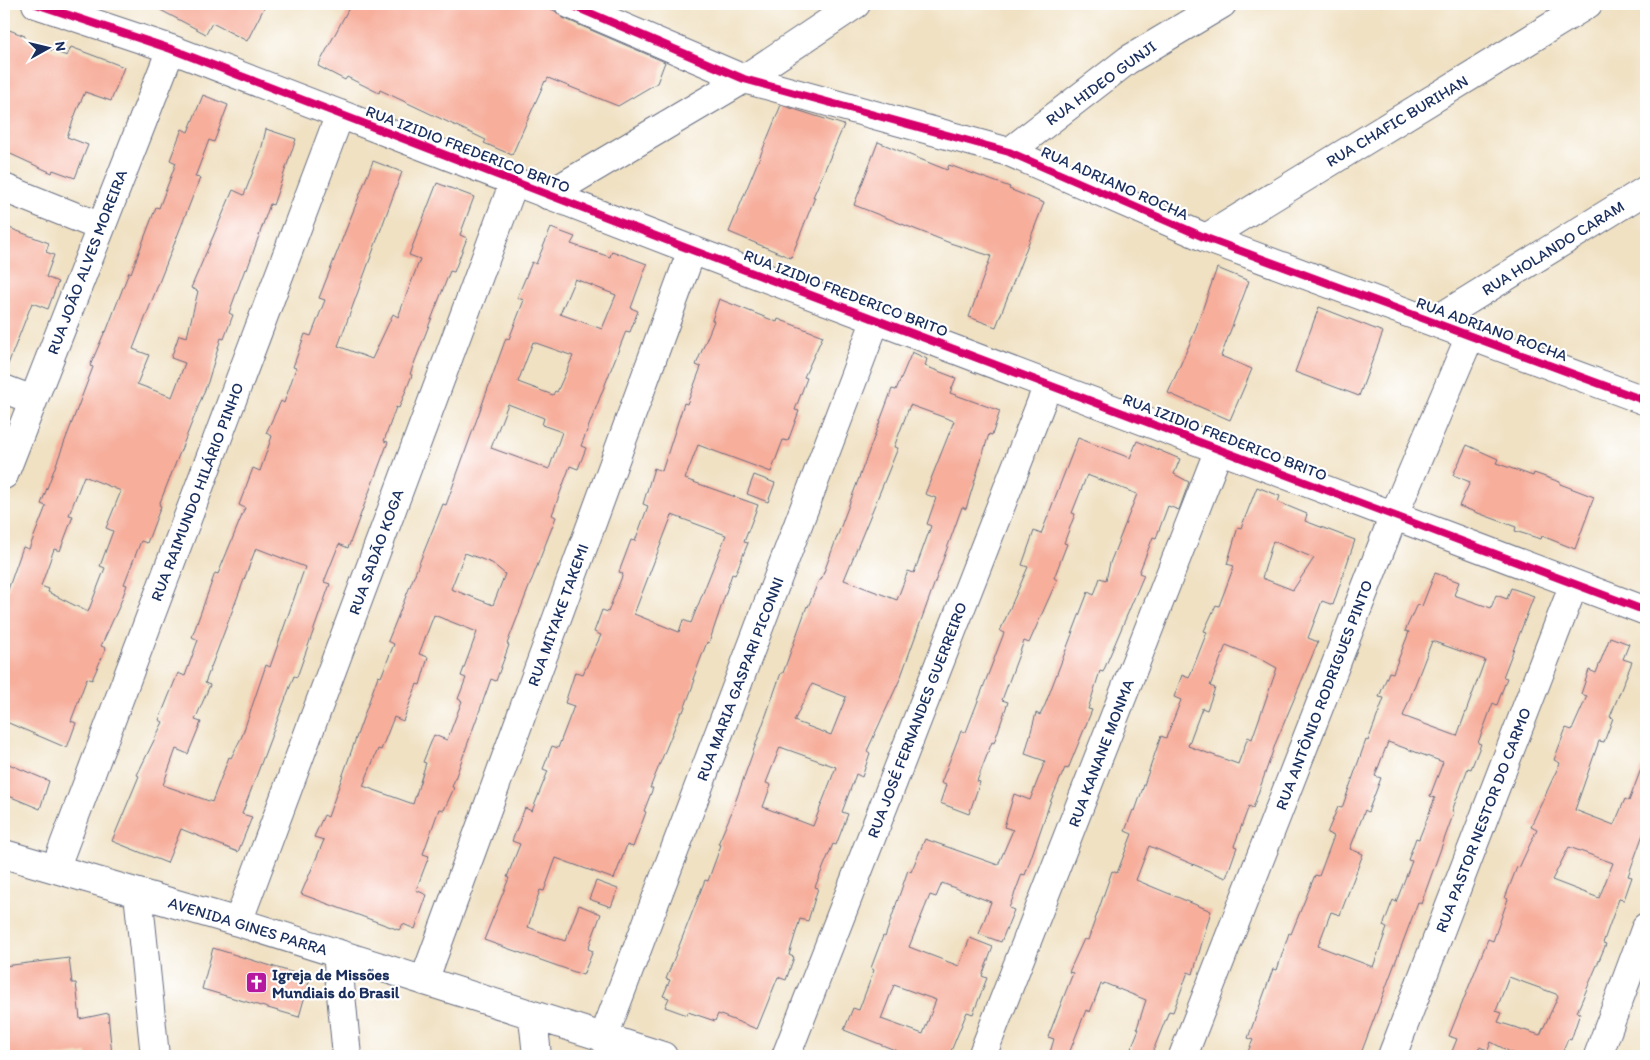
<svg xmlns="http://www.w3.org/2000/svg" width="1650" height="1060" font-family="Itim,sans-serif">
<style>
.building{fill:#f7ae9b;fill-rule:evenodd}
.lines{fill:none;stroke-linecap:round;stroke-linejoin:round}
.street-casing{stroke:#666d81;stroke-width:30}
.street{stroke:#fff;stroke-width:28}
.cycleway-casing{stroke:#fff;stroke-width:11}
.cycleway{stroke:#d6006c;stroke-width:8}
.labels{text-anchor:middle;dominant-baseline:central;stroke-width:4.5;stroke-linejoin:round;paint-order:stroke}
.street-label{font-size:16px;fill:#1b2f5e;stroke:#fff}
.poi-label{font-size:16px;font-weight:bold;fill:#1b2f5e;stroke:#fff;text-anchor:start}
</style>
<rect width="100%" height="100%" fill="#fff"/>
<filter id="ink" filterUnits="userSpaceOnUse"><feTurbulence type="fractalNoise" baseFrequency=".02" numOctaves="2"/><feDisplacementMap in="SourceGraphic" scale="10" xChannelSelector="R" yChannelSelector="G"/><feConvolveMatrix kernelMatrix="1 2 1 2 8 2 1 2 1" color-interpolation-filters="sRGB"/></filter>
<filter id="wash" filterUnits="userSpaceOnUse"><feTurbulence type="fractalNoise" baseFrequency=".0096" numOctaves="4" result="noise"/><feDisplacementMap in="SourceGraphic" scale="20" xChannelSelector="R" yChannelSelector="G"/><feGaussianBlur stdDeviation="1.12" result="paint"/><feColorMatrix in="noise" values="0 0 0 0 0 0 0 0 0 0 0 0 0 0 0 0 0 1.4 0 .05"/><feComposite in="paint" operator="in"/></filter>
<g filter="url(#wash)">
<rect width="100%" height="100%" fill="#f0e1c3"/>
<g id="blocks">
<!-- building -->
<path class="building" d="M 149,4 L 266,4 L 247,41 L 212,23 L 206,34 Z
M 351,4 L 541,4 L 555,11 L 563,18 L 665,62 L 657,83 L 618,106 L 548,78 L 546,82 L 545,81 L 512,155 L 484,143 L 486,140 L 380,90 L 379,93 L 347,77 L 345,80 L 318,66 Z
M 4,28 L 25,36 L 24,40 L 67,56 L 71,47 L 124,67 L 111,101 L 85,92 L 77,110 L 67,137 L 88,145 L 75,178 L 53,170 L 52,173 L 4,151 Z
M 203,95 L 228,105 L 214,142 L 209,140 L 195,177 L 200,178 L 133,349 L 149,355 L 137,384 L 172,397 L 185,363 L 171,358 L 179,335 L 187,337 L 198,291 L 191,288 L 233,190 L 244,195 L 261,151 L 266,129 L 296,139 L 273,205 L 270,204 L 247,270 L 245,269 L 229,313 L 233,315 L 224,339 L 221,338 L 208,382 L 159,505 L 161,506 L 147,543 L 141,541 L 124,584 L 127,585 L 119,607 L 101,646 L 106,648 L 92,680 L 87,678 L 71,721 L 76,723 L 67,748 L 4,721 L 4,601 L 23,547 L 29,549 L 46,506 L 41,504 L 93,367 L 90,366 L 105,331 L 106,332 L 129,272 L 131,273 L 156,207 L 159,208 L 176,163 L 170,160 L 182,129 L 188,132 ZM 84,476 L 121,491 L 106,528 L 113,531 L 100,566 L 105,568 L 88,612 L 48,592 L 49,589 L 41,586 L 54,549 L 60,551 L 73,516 L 69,515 Z
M 781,105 L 844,125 L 813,197 L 815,197 L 791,258 L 729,232 Z
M 878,142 L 947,170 L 949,165 L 1010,187 L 1009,189 L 1044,203 L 996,327 L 969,317 L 991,256 L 950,243 L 854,205 Z
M 373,161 L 402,172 L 338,346 L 372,359 L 393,314 L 398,317 L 420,259 L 409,255 L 437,183 L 474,197 L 460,235 L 467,238 L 454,272 L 450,271 L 410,374 L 412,375 L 399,408 L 396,407 L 384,441 L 388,442 L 348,548 L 339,544 L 324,582 L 330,584 L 297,677 L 294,676 L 242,814 L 252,817 L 238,852 L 181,829 L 167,863 L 112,841 L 139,776 L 137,775 L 163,722 L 159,720 L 178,673 L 185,676 L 198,640 L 192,637 L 215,573 L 218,574 L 245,508 L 239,505 L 253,468 L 260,471 L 272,436 L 266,433 L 281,401 L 284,403 L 296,368 L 293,367 L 305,334 L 311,336 L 325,300 L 319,298 ZM 256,548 L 305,567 L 270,667 L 266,665 L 242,736 L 231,758 L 229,757 L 212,802 L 163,785 L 176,749 L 188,754 L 201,722 L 195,720 L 210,685 L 205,683 Z
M 4,226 L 49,243 L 46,252 L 54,255 L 46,277 L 58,282 L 48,309 L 32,303 L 5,372 Z
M 551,228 L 575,237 L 571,244 L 610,257 L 612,251 L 647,264 L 631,308 L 638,311 L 630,332 L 626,331 L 581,446 L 586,448 L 578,469 L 570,466 L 552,515 L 556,517 L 507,644 L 509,645 L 496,681 L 491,679 L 452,787 L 454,788 L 444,810 L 439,809 L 423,854 L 429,856 L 416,890 L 427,895 L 415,929 L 403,924 L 399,930 L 301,894 L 324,840 L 314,837 L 324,815 L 328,817 L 378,676 L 381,677 L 394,644 L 388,641 L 443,504 L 446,505 L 506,338 L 509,339 L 524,300 L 517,298 L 532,262 L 536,264 ZM 575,279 L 616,295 L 602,329 L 560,314 ZM 533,342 L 573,356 L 557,392 L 555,391 L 553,395 L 518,382 ZM 508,404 L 544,418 L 542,425 L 562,432 L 549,469 L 491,448 ZM 465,553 L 492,563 L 505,574 L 493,605 L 451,589 ZM 434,615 L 477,632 L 461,676 L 466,678 L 458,699 L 462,701 L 447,740 L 434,735 L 423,762 L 426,763 L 413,804 L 363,786 L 378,749 L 381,750 L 394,717 L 403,721 L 417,684 L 420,685 L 428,657 L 419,654 Z
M 1217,268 L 1249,281 L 1221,356 L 1252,369 L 1230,420 L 1168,393 L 1193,336 Z
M 719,299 L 777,322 L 778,319 L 823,336 L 804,377 L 807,378 L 795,410 L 799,411 L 788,441 L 783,440 L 771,472 L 698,445 L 685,479 L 758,505 L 744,542 L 748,543 L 735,575 L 732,574 L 709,643 L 707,642 L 693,679 L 695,680 L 683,712 L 681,712 L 650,788 L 653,788 L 644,811 L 646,812 L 633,847 L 627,845 L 614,879 L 556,858 L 544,891 L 540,890 L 528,927 L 565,941 L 579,905 L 601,914 L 588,949 L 593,951 L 583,975 L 484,940 L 509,878 L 507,877 L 520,844 L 512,841 L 525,808 L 532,811 L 548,771 L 543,769 L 552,746 L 558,748 L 574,706 L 565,703 L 575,672 L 583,674 L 601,635 L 594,632 L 602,610 L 608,612 L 623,574 L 619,572 L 631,540 L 635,541 L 648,506 L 643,504 L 654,468 L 662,471 L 684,403 L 687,404 L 701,367 L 696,365 L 714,321 L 712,320 ZM 672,515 L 726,535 L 691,623 L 683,620 L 679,632 L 634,614 Z
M 1319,307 L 1383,332 L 1359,396 L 1295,372 Z
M 912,352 L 927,359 L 925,366 L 956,378 L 950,393 L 1000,411 L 992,435 L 989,434 L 966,509 L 962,507 L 900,679 L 867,751 L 870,753 L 862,777 L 856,774 L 842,812 L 848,814 L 836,845 L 833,844 L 815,887 L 818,888 L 808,921 L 800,919 L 789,955 L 794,957 L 786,980 L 778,977 L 757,1029 L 718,1014 L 715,1021 L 688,1012 L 687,1015 L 665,1007 L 669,998 L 663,996 L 670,980 L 666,979 L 705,880 L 708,881 L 721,845 L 718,844 L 731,814 L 781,673 L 783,673 L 807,606 L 808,607 L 819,580 L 821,580 L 892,389 L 896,390 ZM 910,405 L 954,421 L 925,494 L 936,498 L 927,524 L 931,526 L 914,573 L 908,571 L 897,600 L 844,580 L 898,448 L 894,447 ZM 812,684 L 846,697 L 831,735 L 794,721 ZM 780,747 L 836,767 L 813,826 L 763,807 L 771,785 L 766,783 Z
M 1078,438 L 1130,458 L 1137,441 L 1180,459 L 1174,474 L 1189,482 L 1179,510 L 1168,506 L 1156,538 L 1153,537 L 1139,573 L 1144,575 L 1103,672 L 1100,671 L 1088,709 L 1092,710 L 1068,769 L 1065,768 L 1051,800 L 1025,875 L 1022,874 L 1009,908 L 1014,910 L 1001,942 L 979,934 L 991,902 L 942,883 L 936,897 L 930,895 L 909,947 L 959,966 L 970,938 L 993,947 L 982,976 L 987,978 L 973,1014 L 967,1012 L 949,1056 L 910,1056 L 844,1030 L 853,1008 L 859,1010 L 874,970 L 871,968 L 883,936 L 885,937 L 908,870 L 911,872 L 925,839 L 998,865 L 1013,830 L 1004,827 L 1014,794 L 1030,800 L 1045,761 L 1025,754 L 1036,713 L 1040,715 L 1045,705 L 1088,592 L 1094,595 L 1100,578 L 1106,580 L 1110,563 L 1137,494 L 1087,475 L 1072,513 L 1075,514 L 1064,543 L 1067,544 L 1054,578 L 1057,580 L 1029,643 L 1024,641 L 1002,700 L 1008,702 L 994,743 L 992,742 L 977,781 L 980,782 L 969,814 L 940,803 L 946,785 L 941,783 L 961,731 L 966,732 L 1004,633 L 1000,631 L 1028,567 L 1022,565 L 1034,531 L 1041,534 ZM 894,985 L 936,1000 L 923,1034 L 881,1019 Z
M 1467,445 L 1498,459 L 1496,463 L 1533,476 L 1534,473 L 1560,482 L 1560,484 L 1594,497 L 1575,549 L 1542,536 L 1541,539 L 1515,531 L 1516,527 L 1459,506 L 1470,482 L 1453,475 Z
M 754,475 L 775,483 L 768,502 L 747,494 Z
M 1257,487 L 1280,496 L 1278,502 L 1307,514 L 1305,521 L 1355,540 L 1333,605 L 1322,601 L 1308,638 L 1318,642 L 1276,742 L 1253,808 L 1249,806 L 1234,846 L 1237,847 L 1226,878 L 1149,846 L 1136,880 L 1211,911 L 1193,974 L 1188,972 L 1173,1012 L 1169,1011 L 1151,1056 L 1128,1056 L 1139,1029 L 1137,1028 L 1146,1000 L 1104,983 L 1103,985 L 1101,984 L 1090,1012 L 1086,1010 L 1068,1056 L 1049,1056 L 1054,1039 L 1048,1037 L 1073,973 L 1069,972 L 1084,939 L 1088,940 L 1112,871 L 1117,873 L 1132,834 L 1125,831 L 1133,810 L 1135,811 L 1161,736 L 1166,738 L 1181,700 L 1174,697 L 1182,675 L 1189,678 L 1207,632 L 1204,631 L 1216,605 L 1219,606 L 1234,566 L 1227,564 L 1238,527 L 1241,528 ZM 1273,541 L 1314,558 L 1293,590 L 1262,578 ZM 1226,645 L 1261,659 L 1277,668 L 1252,739 L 1248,737 L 1238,764 L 1188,746 L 1202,708 L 1207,710 L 1215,688 L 1210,686 Z
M 1435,573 L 1459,582 L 1454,595 L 1491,608 L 1496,595 L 1507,599 L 1511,588 L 1534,596 L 1503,677 L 1507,678 L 1497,705 L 1493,703 L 1478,743 L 1481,744 L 1471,769 L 1468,768 L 1452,811 L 1454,812 L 1421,904 L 1418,902 L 1360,1056 L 1246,1056 L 1253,1040 L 1248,1038 L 1273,969 L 1277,970 L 1289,933 L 1291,934 L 1315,875 L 1319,876 L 1334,836 L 1327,833 L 1338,807 L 1342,808 L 1366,740 L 1368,741 L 1384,698 L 1379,697 L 1389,672 L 1393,673 L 1409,632 L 1405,631 L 1417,604 L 1422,606 ZM 1432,641 L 1485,660 L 1457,736 L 1403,716 ZM 1388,742 L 1443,762 L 1430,796 L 1435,798 L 1419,839 L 1416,838 L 1408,860 L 1412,861 L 1396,902 L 1393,900 L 1383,926 L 1387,928 L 1373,967 L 1318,946 L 1331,912 L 1340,915 L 1363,854 L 1350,849 L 1365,810 L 1368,812 L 1381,778 L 1375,776 Z
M 1610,637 L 1629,644 L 1623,659 L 1632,662 L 1610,717 L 1613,718 L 1604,742 L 1599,741 L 1575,810 L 1614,825 L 1625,799 L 1629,801 L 1644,761 L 1646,761 L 1646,826 L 1628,876 L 1632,877 L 1624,900 L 1619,899 L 1603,943 L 1606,944 L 1577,1012 L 1580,1013 L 1571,1040 L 1568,1039 L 1561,1056 L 1518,1056 L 1491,1042 L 1488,1050 L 1479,1047 L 1476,1056 L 1450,1056 L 1457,1039 L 1449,1036 L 1488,939 L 1493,941 L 1508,899 L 1505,898 L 1517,867 L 1519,868 L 1537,829 L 1531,826 L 1560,763 L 1554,760 L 1566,728 L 1572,730 L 1587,696 L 1581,694 L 1589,670 L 1596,673 ZM 1569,847 L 1613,863 L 1599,898 L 1552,880 ZM 1509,977 L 1556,994 L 1558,997 L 1540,1035 L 1498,1022 L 1502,1013 L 1496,1011 Z
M 4,762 L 49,781 L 40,809 L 4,794 Z
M 596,881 L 618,889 L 611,907 L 589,899 Z
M 213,948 L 310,978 L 299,1017 L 202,989 Z
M 69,958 L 72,983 L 76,983 L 80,1019 L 108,1013 L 112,1056 L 87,1056 L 87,1053 L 63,1056 L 4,1056 L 4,966 Z"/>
</g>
</g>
<g filter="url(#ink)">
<use href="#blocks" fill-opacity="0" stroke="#666d81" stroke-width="1"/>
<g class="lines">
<defs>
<path id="street" d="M 36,4 L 171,49 L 692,250 L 1646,611
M 569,4 L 744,79 L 1009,152 L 1206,238 L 1646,401
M 1009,152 L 1128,60 L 1222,4
M 4,188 L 101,227
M 548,195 L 744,79 L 856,4
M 1206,238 L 1588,4
M 1433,322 L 1646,190
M 4,389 L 33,400
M 4,475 L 171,49
M 4,854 L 238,922 L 663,1056
M 55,869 L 340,114
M 138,893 L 155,1056
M 238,922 L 514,182
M 337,953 L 347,1056
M 424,981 L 692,250
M 533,1017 L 537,1056
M 603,1039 L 876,319
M 786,1056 L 1048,385
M 982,1056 L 1219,449
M 1183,1056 L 1394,515 L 1470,336
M 1392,1056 L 1574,584
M 1598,1056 L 1646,927"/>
</defs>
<!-- street casing -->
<use href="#street" class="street-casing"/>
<!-- street -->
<use href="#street" class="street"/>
<defs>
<path id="cycleway" d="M 36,4 L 171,49 L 692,250 L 1646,611
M 569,4 L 744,79 L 1009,152 L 1206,238 L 1646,401"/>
</defs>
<!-- cycleway casing -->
<use href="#cycleway" class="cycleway-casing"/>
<!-- cycleway -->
<use href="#cycleway" class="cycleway"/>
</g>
</g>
<!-- icons -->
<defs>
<symbol id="church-square" viewBox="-11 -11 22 22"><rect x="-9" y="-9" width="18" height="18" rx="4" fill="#b5179e" stroke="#fff"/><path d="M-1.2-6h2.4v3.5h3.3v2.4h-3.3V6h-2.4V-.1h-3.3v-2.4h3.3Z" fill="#fff"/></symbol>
</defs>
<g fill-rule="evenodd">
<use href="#church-square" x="244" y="970" width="25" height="25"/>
</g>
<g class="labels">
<!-- street labels -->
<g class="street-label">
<text transform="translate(1101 83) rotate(-36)">RUA HIDEO GUNJI</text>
<text transform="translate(1397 121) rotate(-31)">RUA CHAFIC BURIHAN</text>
<text transform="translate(468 149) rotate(21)">RUA IZIDIO FREDERICO BRITO</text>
<text transform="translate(1115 183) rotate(24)">RUA ADRIANO ROCHA</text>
<text transform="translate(1553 248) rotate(-32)">RUA HOLANDO CARAM</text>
<text transform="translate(87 262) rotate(-69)">RUA JOÃO ALVES MOREIRA</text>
<text transform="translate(846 293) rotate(21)">RUA IZIDIO FREDERICO BRITO</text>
<text transform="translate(1492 329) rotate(20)">RUA ADRIANO ROCHA</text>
<text transform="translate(1225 437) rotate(21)">RUA IZIDIO FREDERICO BRITO</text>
<text transform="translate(197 492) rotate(-69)">RUA RAIMUNDO HILÁRIO PINHO</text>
<text transform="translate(376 552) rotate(-70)">RUA SADÃO KOGA</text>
<text transform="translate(558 615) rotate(-70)">RUA MIYAKE TAKEMI</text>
<text transform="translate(740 679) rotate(-69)">RUA MARIA GASPARI PICONNI</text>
<text transform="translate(1324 695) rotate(-69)">RUA ANTÔNIO RODRIGUES PINTO</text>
<text transform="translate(917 720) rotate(-69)">RUA JOSÉ FERNANDES GUERREIRO</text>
<text transform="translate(1101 753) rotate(-69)">RUA KANANE MONMA</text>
<text transform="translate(1483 820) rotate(-69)">RUA PASTOR NESTOR DO CARMO</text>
<text transform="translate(248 926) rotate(17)">AVENIDA GINES PARRA</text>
</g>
<!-- poi labels -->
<g class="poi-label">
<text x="272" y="974">Igreja de Missões<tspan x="272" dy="18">Mundiais do Brasil</tspan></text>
</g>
</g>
<!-- margin -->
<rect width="1650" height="1060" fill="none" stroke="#fff" stroke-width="20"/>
<!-- north arrow -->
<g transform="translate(48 48) rotate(82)" stroke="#ffffff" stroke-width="4" paint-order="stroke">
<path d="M0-4L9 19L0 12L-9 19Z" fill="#1b2f5e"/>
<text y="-8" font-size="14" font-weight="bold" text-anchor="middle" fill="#1b2f5e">N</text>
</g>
</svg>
